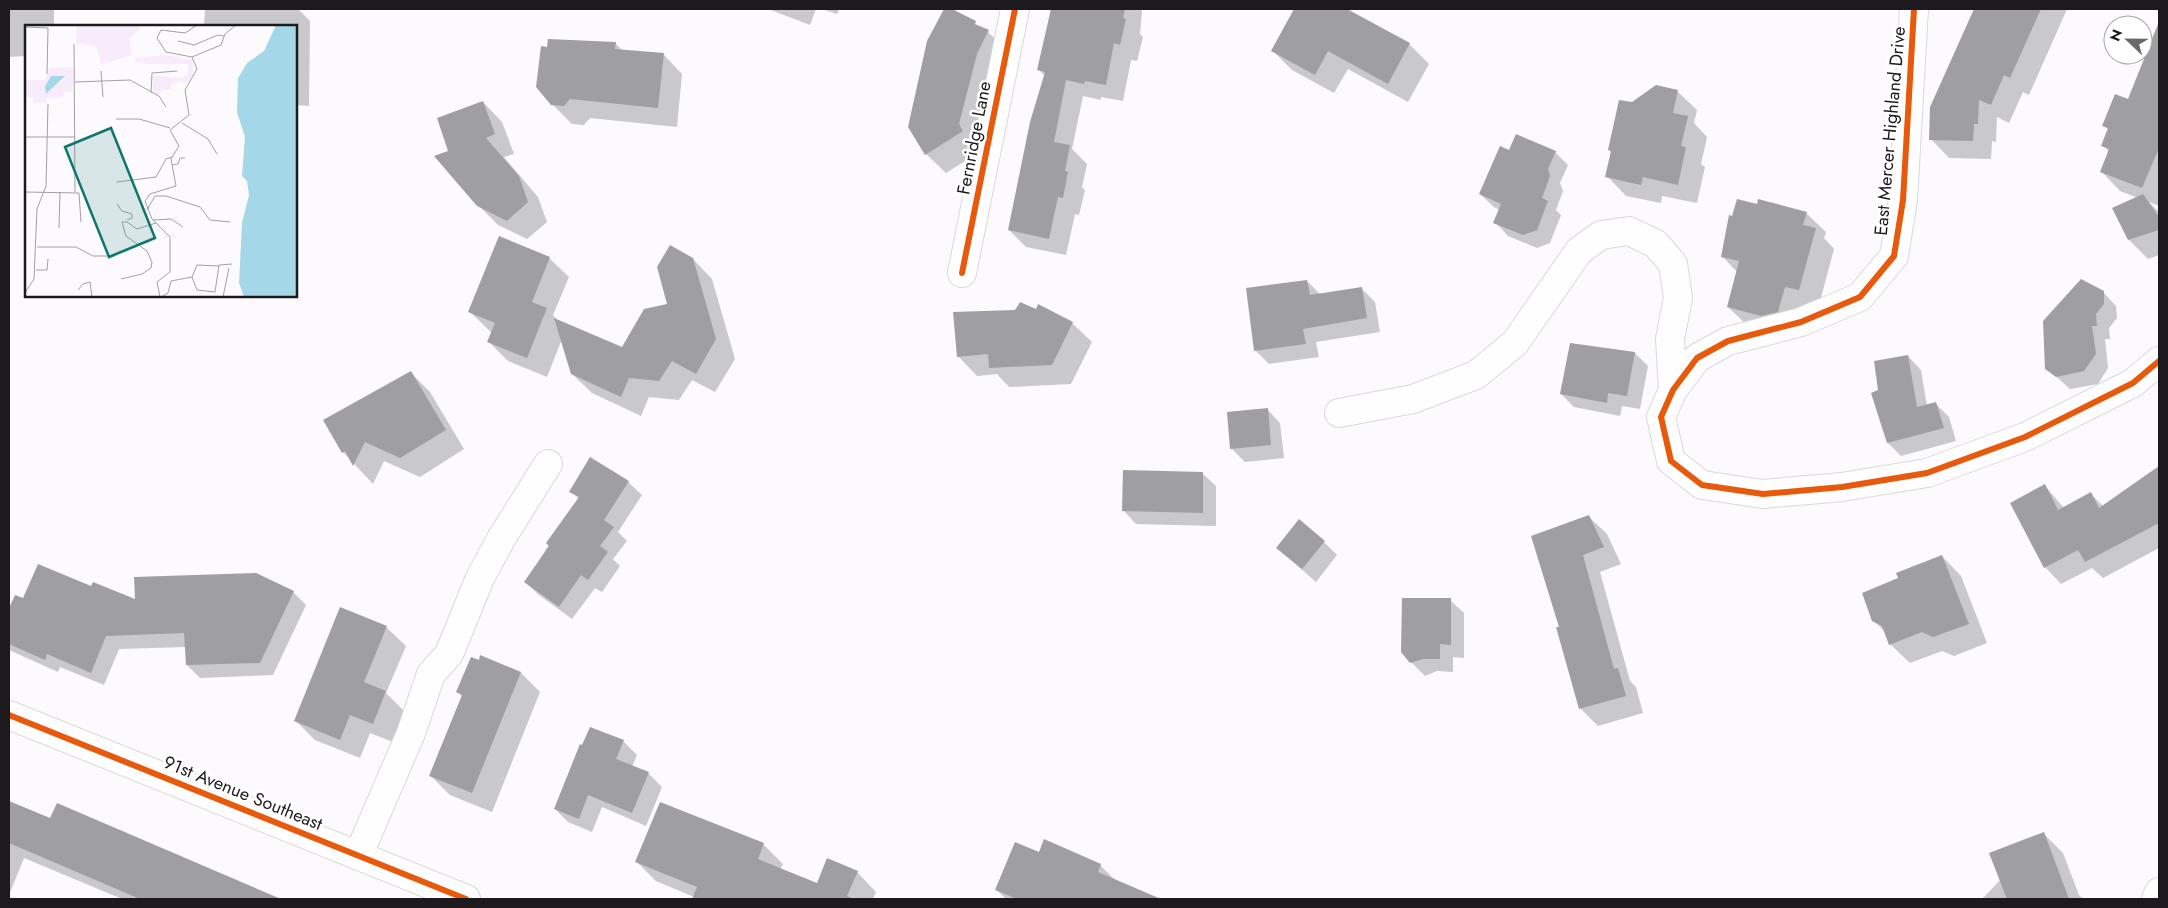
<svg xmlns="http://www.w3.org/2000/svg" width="2168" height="908" font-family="Jost,sans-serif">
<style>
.shadow{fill:#0003}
.building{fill:#9f9ea1}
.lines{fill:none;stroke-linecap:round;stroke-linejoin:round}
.minor-casing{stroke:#d9d8da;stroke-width:30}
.minor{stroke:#fffeff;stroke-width:28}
.cycleway-casing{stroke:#fff;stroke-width:9}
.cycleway{stroke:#e8590c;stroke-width:6}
.labels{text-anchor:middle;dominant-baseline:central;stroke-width:5;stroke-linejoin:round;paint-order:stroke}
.street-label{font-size:18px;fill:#1c1a1d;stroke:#fff}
.inset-road{fill:none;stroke:#a2a0a3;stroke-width:1}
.view{fill:#0f766e;fill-opacity:0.15;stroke:#0f766e;stroke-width:2.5}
.inset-edge{fill:none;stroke:#1c1a1d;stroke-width:2.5}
</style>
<rect width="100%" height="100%" fill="#fcfafd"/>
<!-- shadow -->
<path class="shadow" d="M 9,9 L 54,9 L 54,26 L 26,26 L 26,56 L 9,57 Z
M 205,9 L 298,9 L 310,21 L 309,106 L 296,105 L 296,26 L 204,26 Z
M 768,9 L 816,9 L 810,25 Z
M 822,9 L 839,9 L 837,14 Z
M 1052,9 L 1139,9 L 1142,11 L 1140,34 L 1143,37 L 1137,61 L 1131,60 L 1123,101 L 1101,97 L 1101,100 L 1083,96 L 1072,149 L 1087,164 L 1082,187 L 1085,190 L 1079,215 L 1075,214 L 1066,255 L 1026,247 L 1009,230 L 1045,76 L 1039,70 Z
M 1296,9 L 1345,9 L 1409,44 L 1429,64 L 1408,102 L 1348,69 L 1334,93 L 1292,70 L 1273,51 Z
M 1975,9 L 2067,9 L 2029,95 L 2023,92 L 2009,123 L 1997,117 L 1996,142 L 1992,141 L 1991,159 L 1949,158 L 1931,139 L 1932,108 Z
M 988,32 L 1007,51 L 981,151 L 946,173 L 926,154 Z
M 615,43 L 623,51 L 663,54 L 682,74 L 677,127 L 590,118 L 584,125 L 572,124 L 552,104 Z
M 2146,58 L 2159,64 L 2159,206 L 2149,202 L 2159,212 L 2159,255 L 2148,259 L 2129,240 L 2138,198 L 2120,191 L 2101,171 L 2109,152 L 2103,145 L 2109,130 L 2104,126 L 2128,100 Z
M 1677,91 L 1697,110 L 1694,123 L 1707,137 L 1701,164 L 1705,167 L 1697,203 L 1662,196 L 1661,203 L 1626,196 L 1607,176 L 1612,153 L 1609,150 L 1632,104 Z
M 483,102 L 502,122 L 514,154 L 504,157 L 538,197 L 547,222 L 527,239 L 498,225 L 478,205 L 450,152 Z
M 1510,152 L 1555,152 L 1568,165 L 1560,183 L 1563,191 L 1556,210 L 1561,215 L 1550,243 L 1537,248 L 1508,236 L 1495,222 L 1500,210 L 1494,207 L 1480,194 Z
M 1758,206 L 1806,213 L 1826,232 L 1824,238 L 1834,249 L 1818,309 L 1804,306 L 1797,331 L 1748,326 L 1728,307 L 1737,272 L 1722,256 L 1733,217 Z
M 549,258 L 569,277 L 553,315 L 558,321 L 623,348 L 669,305 L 693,259 L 712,279 L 735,359 L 715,392 L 692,380 L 679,400 L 649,397 L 641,416 L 592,393 L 572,374 L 562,339 L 547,377 L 508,361 L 489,342 L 492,333 L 470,312 Z
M 1307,281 L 1321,295 L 1361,288 L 1375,302 L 1380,332 L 1316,342 L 1319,357 L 1269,364 L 1255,350 Z
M 2103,292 L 2116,306 L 2117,318 L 2109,328 L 2110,339 L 2105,339 L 2108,368 L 2098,384 L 2070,389 L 2047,368 Z
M 1072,323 L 1092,342 L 1071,384 L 1009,387 L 997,374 L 977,376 L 958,356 Z
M 1635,353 L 1648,366 L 1640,409 L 1622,406 L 1620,416 L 1574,407 L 1561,394 Z
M 1908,356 L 1921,370 L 1927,406 L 1936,404 L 1949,417 L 1956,441 L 1901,456 L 1888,443 L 1880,391 Z
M 411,373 L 430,392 L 464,449 L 420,477 L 384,461 L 373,484 L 343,452 L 324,421 Z
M 1267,409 L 1280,423 L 1284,458 L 1245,462 L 1232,449 Z
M 2159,469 L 2159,548 L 2103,578 L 2092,568 L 2061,584 L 2045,567 L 2045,486 L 2064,508 L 2091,494 L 2103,506 Z
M 1202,473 L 1216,486 L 1216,526 L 1136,524 L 1123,510 Z
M 628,482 L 642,495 L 618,532 L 627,541 L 613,559 L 620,566 L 602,592 L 595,588 L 572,619 L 539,595 L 525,582 L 579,499 L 571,491 Z
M 1589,517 L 1607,534 L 1621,564 L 1600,572 L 1630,681 L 1636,687 L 1643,713 L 1598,726 L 1580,708 L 1560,628 Z
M 1324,542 L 1337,555 L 1316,582 L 1277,548 Z
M 1942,556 L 1961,576 L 1987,643 L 1954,656 L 1942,651 L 1910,663 L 1890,644 L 1887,634 L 1873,620 L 1900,579 Z
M 92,588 L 136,601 L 293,592 L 306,605 L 273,675 L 200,678 L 187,665 L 186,647 L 119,649 L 104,685 L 60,667 L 58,672 L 9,650 L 9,612 L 15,596 L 24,600 Z
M 1450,600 L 1464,613 L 1464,658 L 1453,657 L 1453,672 L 1437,671 L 1425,676 L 1411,662 Z
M 386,627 L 406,646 L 386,693 L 405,712 L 393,742 L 370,733 L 360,758 L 315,740 L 295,720 Z
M 481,657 L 521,673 L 540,692 L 492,812 L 450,795 L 431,776 L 463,697 L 458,692 Z
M 591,728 L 624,742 L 637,755 L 632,767 L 648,773 L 662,787 L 646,826 L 602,807 L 592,832 L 568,822 L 555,809 Z
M 9,802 L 51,819 L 278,899 L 122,899 L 24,858 L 9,895 Z
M 2044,834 L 2063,853 L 2079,895 L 2083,899 L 1982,899 Z
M 763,844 L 783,864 L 780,869 L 818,885 L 857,872 L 876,892 L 873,899 L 693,899 L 694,897 L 656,881 L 637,862 Z
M 1039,854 L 1100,865 L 1117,882 L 1159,899 L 1006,899 L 996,889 Z"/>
<!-- building -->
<path class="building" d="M 944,9 L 952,9 L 976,21 L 975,24 L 989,30 L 977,54 L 959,124 L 963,131 L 925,155 L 908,127 L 927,41 Z
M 1051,9 L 1125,9 L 1123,18 L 1126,19 L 1120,45 L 1114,43 L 1106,85 L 1085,81 L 1084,84 L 1066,80 L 1054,142 L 1070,145 L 1065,171 L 1068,172 L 1063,198 L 1058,197 L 1049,239 L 1008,230 L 1030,122 L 1045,72 L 1037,70 Z
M 1294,9 L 1347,9 L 1410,43 L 1388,84 L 1328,51 L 1315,75 L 1271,51 Z
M 1974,9 L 2041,9 L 2010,78 L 2004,75 L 1991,105 L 1979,100 L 1978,124 L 1974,124 L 1973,141 L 1929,140 L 1930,107 Z
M 2158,24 L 2159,148 L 2142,188 L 2100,172 L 2109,149 L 2101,146 L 2108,128 L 2102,126 L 2115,94 L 2128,99 Z
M 548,39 L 616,42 L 615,49 L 664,53 L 658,108 L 570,99 L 564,106 L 551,105 L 536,87 L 541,46 L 547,47 Z
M 1656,85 L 1678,90 L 1673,113 L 1688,116 L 1681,146 L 1686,147 L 1678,185 L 1643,177 L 1641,185 L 1605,177 L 1611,151 L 1608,150 L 1619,100 L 1632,102 Z
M 483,101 L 495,134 L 486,138 L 519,176 L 528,202 L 507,221 L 477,206 L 434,156 L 448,151 L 437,118 Z
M 1516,134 L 1556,151 L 1548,169 L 1550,176 L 1542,198 L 1548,201 L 1537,230 L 1523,235 L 1493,223 L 1501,204 L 1479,194 L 1500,146 L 1509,150 Z
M 2143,194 L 2159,217 L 2159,230 L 2128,240 L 2112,208 Z
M 1737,199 L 1757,204 L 1758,199 L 1807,212 L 1803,225 L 1816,228 L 1799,290 L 1785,287 L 1778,312 L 1761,316 L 1727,307 L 1739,261 L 1721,257 L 1729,215 L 1732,216 Z
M 499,236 L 550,257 L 532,302 L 547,308 L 527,358 L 487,342 L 495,323 L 468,312 Z
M 670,245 L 693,258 L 716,339 L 696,374 L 672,361 L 659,381 L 629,378 L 621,397 L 571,374 L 554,318 L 622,347 L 644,309 L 667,304 L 657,267 Z
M 2081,279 L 2104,291 L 2104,304 L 2096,314 L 2097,326 L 2092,326 L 2096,354 L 2084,371 L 2056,377 L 2045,369 L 2043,321 Z
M 1307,280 L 1310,295 L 1362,287 L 1367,318 L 1303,329 L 1306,344 L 1254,351 L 1246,288 Z
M 1020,302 L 1036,309 L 1038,304 L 1073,322 L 1052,365 L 989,368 L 988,354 L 957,357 L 953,312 L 1015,310 Z
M 1570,343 L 1635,352 L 1627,396 L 1608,393 L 1607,403 L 1560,394 Z
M 1908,355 L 1917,407 L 1936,402 L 1944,428 L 1887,443 L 1871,393 L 1878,390 L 1874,361 Z
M 411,371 L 446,430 L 400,458 L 365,442 L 353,466 L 345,451 L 342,453 L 323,420 Z
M 1268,408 L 1271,445 L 1230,449 L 1227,412 Z
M 590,457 L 629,481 L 604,520 L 614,527 L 600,546 L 608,552 L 588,580 L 581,575 L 559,607 L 524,582 L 549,546 L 546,543 L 579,497 L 569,492 Z
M 2159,466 L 2159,523 L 2085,562 L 2078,550 L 2044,568 L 2010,503 L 2045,484 L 2058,510 L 2091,492 L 2099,508 Z
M 1123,470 L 1203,472 L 1203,513 L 1122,511 Z
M 1589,515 L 1604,547 L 1583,555 L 1614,669 L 1618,668 L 1626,696 L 1579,709 L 1556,627 L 1559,627 L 1531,536 Z
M 1299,519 L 1325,541 L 1302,569 L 1276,548 Z
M 1942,555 L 1969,624 L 1933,637 L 1922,632 L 1889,645 L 1882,626 L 1872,621 L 1862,593 L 1898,578 L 1896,573 Z
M 38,564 L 91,586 L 93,582 L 135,599 L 134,577 L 256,573 L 294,591 L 260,663 L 186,665 L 184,633 L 106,636 L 91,673 L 47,654 L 45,660 L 9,644 L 9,608 L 15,595 L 23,598 Z
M 1402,598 L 1451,598 L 1451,645 L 1440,644 L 1440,659 L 1423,659 L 1410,663 L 1401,652 Z
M 340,607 L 387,626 L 364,682 L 386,691 L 373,724 L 350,715 L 340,740 L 294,721 Z
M 480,655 L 521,672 L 472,793 L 429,776 L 462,695 L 456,692 L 471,657 L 479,660 Z
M 590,727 L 624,740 L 616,759 L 649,772 L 632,813 L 588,795 L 579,819 L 554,809 L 580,744 L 582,745 Z
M 9,801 L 50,818 L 57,803 L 281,899 L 140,899 L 9,843 Z
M 660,802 L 764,843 L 758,859 L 817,883 L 827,858 L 858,871 L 847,896 L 854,899 L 692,899 L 697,887 L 635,862 Z
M 2044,832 L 2069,899 L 2007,899 L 1989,853 Z
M 1044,839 L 1101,864 L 1098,872 L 1161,899 L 1017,899 L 995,890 L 1015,842 L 1039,852 Z"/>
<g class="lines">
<defs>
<path id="minor" d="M 1914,9 L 1903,200 L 1894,256 L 1860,297 L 1801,322 L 1728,341 L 1697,358 L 1673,390 L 1661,417 L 1671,461 L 1702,485 L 1763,494 L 1842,487 L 1927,473 L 2025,437 L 2133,383 L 2159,361
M 962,273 L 1015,9
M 1339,413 L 1413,399 L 1476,375 L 1515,343 L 1579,251 L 1601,235 L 1629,231 L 1656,244 L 1673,264 L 1678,298 L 1670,339 L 1673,390
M 9,715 L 466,899
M 358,856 L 411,733 L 431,674 L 449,654 L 480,578 L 501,539 L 548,464
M 2156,899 L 2159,892"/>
</defs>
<!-- minor casing -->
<use href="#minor" class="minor-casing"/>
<!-- minor -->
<use href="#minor" class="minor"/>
<defs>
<path id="cycleway" d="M 1914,9 L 1903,200 L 1894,256 L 1860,297 L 1801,322 L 1728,341 L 1697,358 L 1673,390 L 1661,417 L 1671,461 L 1702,485 L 1763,494 L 1842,487 L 1927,473 L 2025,437 L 2133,383 L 2159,361
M 962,273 L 1015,9
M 9,715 L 466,899"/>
</defs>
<!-- cycleway casing -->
<use href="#cycleway" class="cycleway-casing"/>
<!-- cycleway -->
<use href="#cycleway" class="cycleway"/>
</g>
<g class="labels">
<!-- street labels -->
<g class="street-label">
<text transform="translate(1890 131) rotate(-85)">East Mercer Highland Drive</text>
<text transform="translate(974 138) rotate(-79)">Fernridge Lane</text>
<text transform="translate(243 793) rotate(22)">91st Avenue Southeast</text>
</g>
</g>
<!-- overview -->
<g transform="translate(25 25)">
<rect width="272" height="272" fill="#fcfafd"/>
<path d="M 52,0 L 114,0 L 115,4 L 105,13 L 106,30 L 76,40 L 72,22 L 51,18 ZM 141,30 L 168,35 L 168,50 L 162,58 L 156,56 L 146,59 L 147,64 L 137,65 L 134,70 L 128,66 L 127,50 L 156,53 L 163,49 L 163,39 L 122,39 L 111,37 L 110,33 ZM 48,42 L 48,67 L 39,67 L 38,72 L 22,73 L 22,78 L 8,78 L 8,72 L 0,71 L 0,55 L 20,55 L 24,43 ZM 28,50 L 40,53 L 21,68 L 21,59 Z" fill="#f8ecfc" fill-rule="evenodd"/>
<path d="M 251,0 L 272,0 L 272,272 L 219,272 L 214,258 L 217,198 L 224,170 L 222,156 L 217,151 L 220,112 L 212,87 L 213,53 L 222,38 L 239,26 ZM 26,51 L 40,51 L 21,69 L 20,61 Z" fill="#a4d8e9"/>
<path class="inset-road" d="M 0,2 L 23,3 L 22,49M 153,16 L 169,20 L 193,10 L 199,11M 49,19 L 50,167M 167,32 L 196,20 L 200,9 L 211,0M 76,46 L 78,72M 50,57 L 105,55 L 134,71 L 141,82M 126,68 L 127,48 L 152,46M 91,94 L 114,94 L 145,103M 157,98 L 183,114 L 192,129M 0,112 L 50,112M 147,140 L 153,139 L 155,133 L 160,133M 92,157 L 131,152 L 141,134 L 147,132M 0,167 L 54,168 L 56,197M 92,179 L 97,186 L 107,189 L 107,193 L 102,195M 122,185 L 130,171 L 141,171 L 175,182 L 185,195 L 205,197M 128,195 L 146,194 L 158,202M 34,203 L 35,167M 12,222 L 51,222 L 68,231 L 89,231M 11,245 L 22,245 L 23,234M 167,252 L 172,265 L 190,267 L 194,240 L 207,239M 96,254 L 117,249 L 126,243 L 127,237 L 122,226 L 101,211 L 97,197 L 102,197 L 112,204 L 131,198M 53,265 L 58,259 L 65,257 L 67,272M 0,268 L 9,254 L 12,184 L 21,161 L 23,79M 135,272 L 132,257 L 145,247 L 145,212 L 127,194 L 120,176 L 125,169 L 151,161 L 146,134 L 154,121 L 145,105 L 164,90 L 160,65 L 172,44 L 167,32 L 141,27 L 132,13 L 136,5 L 160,8 L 172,0M 136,272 L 143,268 L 146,256 L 167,252 L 172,240 L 194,241M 198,272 L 204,243"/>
<path class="view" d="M 86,103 L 130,213 L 84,232 L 40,122 Z"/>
<rect width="272" height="272" class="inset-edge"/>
</g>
<!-- border -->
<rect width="2168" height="908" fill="none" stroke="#1c1a1d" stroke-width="20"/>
<!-- north arrow -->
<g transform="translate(2128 40) rotate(292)"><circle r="24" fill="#ffffff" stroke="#a4a3a5"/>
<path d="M0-4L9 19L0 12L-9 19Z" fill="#6a686b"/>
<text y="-8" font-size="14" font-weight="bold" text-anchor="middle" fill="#1c1a1d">N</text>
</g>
</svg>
